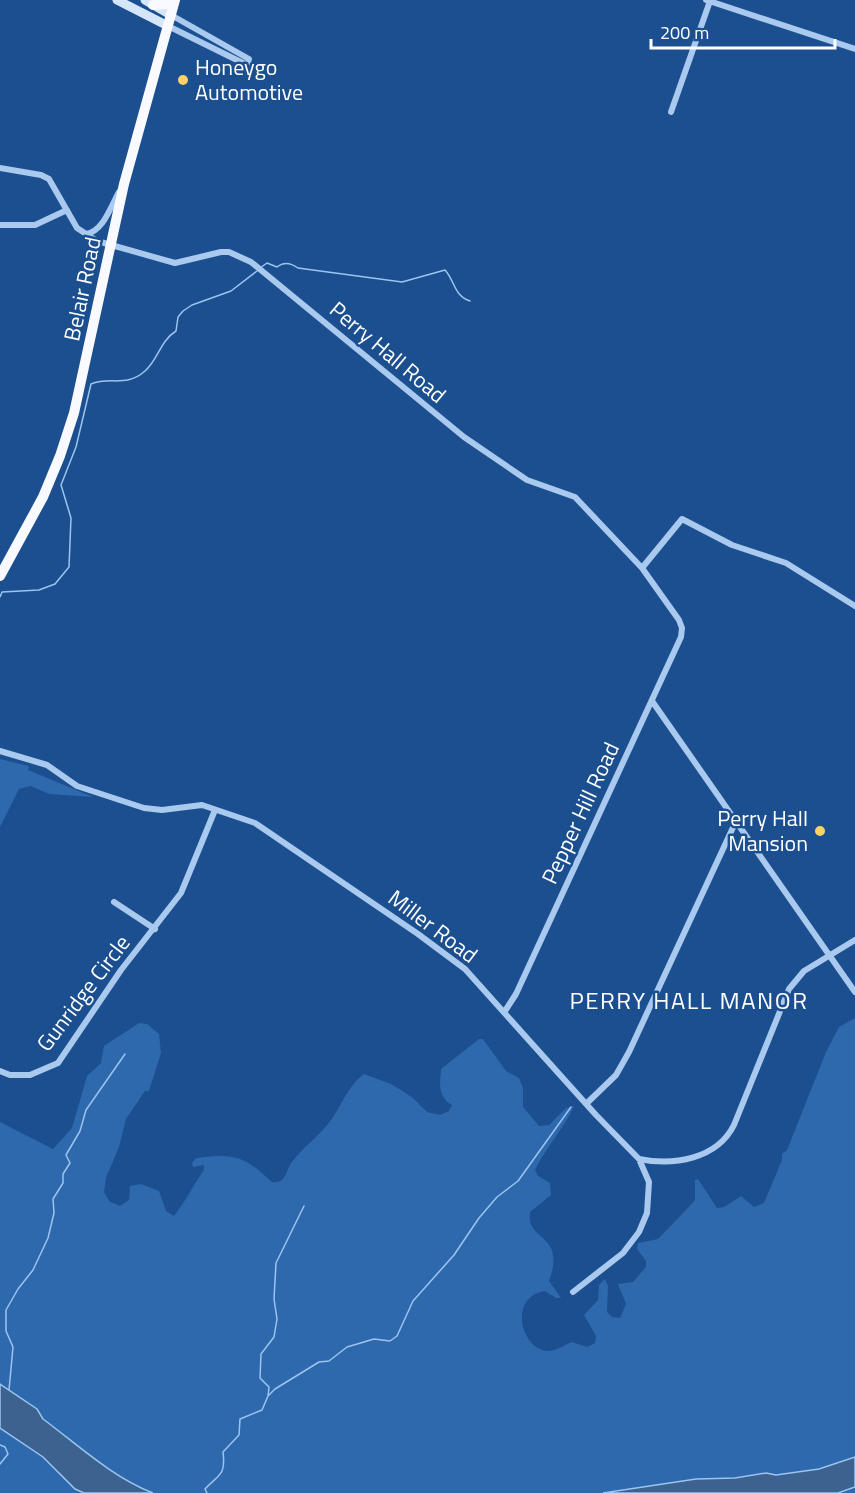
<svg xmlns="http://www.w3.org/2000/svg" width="855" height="1493" font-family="'Titillium Web',sans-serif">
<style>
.green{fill:#2e69ad}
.water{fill:#3c6290;stroke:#9cc4f0;stroke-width:1.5}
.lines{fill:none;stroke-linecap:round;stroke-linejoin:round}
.stream{stroke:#9cc4f0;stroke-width:1.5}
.minor{stroke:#a9c9ee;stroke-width:6}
.secondary{stroke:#d6e6fa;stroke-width:9}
.trunk{stroke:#f8faff;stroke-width:10}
.poi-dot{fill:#ffd166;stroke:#1b4f8f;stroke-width:2}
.labels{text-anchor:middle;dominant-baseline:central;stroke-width:5;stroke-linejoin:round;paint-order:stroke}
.poi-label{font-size:22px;fill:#fff;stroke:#1b4f8f;text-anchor:start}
.street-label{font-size:22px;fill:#fff;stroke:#1b4f8f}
.neighbourhood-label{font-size:24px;letter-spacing:1.5px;fill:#fff;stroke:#1b4f8f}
</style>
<rect width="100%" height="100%" fill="#1b4f8f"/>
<!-- green -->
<path class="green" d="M 0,759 L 29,766 L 28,770 L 93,797 L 49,794 L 31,786 L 19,789 L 0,827 Z
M 855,1018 L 855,1493 L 0,1493 L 0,1122 L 53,1149 L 72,1128 L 87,1076 L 101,1063 L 104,1046 L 139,1023 L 147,1024 L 159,1034 L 161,1053 L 149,1091 L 145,1091 L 126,1119 L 119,1147 L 106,1178 L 104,1192 L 110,1202 L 120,1206 L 129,1200 L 130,1186 L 141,1184 L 159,1191 L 166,1211 L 174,1216 C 186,1201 193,1185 204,1170 L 204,1165 L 193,1167 L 192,1163 L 196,1158 C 235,1153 244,1156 272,1182 C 287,1184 285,1171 292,1162 C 303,1147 317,1138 328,1124 C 341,1108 347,1086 364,1074 L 391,1084 L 412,1097 L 427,1112 L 440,1115 L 449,1111 L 452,1105 C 437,1096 440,1084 441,1069 L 479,1039 L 483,1039 L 506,1071 L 519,1078 L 523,1088 L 523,1107 L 539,1126 L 549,1125 L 566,1108 L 574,1106 C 563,1130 546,1147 535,1170 L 538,1176 L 550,1183 L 551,1195 L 530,1212 C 525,1242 567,1232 549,1281 L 561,1298 L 556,1298 L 545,1291 C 507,1297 521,1352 550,1351 C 557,1350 566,1344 572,1342 L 587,1347 L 595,1343 L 596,1336 L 584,1315 L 598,1300 L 599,1285 L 605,1279 L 608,1286 L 607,1312 L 612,1317 L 620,1318 L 626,1304 L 618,1284 L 633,1282 L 646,1267 L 646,1261 L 637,1249 L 638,1243 L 658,1239 L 686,1210 L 695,1200 L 695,1180 L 698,1179 L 717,1208 L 724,1207 L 741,1196 L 754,1207 L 764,1203 L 782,1160 L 782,1154 L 787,1150 L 826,1052 L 839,1027 Z"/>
<!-- water -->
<path class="water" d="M 0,1384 L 37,1409 L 43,1419 C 78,1445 112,1477 153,1493 L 84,1493 L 75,1489 L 43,1457 L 0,1428 Z
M 855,1457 L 855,1487 L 838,1493 L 603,1493 L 696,1479 L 735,1478 L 766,1473 L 776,1475 L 819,1469 Z"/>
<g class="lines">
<!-- stream -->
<path class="stream" d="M 260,268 L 267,263 L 277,267 C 284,261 291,263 298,268 L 402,282 L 445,270 C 455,281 454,296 470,301
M 0,597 L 2,592 L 39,590 L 55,584 L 69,567 L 71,518 L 61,485 L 76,447 L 91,384 C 110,376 126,388 145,371 C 158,360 160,341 176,331 L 178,317 L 183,311 L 192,305 L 231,291 L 257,271
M 9,1390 L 13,1347 L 6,1331 L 6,1310 L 18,1289 L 33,1270 L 48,1238 L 54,1213 L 53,1199 L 63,1183 L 63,1174 L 70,1163 L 66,1155 L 80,1131 L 86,1110 L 125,1054
M 268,1396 L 269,1387 L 260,1378 L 261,1354 L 274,1337 L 277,1319 L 274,1299 L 276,1263 L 304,1206
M 0,1445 L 5,1447 L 8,1454 L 0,1464
M 207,1493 L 205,1489 C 219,1474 226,1476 223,1452 L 239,1435 L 240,1419 L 262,1410 L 268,1396 L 275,1389 L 319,1362 L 329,1361 L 347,1347 L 374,1339 L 390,1341 L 397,1336 L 413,1301 L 454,1255 L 479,1218 L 497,1197 L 518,1181 L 571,1107"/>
<!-- minor -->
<path class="minor" d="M 706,0 L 855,49
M 168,26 L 247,65 L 249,59 L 171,15
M 671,112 L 710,1
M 0,168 L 41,175 L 49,179 L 77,228 L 97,241 L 175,263 L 221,252 L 229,252 L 251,262 L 464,437 L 527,480 L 575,497 L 642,568 L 679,620 L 682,628 L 681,637 L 516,994 L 505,1011
M 0,225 L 35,225 L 67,210
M 86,234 C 103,232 111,206 119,192
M 642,568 L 682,519 L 732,545 L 786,563 L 855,606
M 652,701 L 855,992
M 0,751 L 47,765 L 77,786 L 144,808 L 162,810 L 202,805 L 255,823 L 418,934 L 465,969 L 596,1115 L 639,1159 L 649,1182 L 647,1213 L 639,1232 L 623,1253 L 573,1292
M 114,902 L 155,929
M 0,1071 L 10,1075 L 30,1075 L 58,1063 L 121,970 L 181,893 L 215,810
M 586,1104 L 616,1075 L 629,1052 L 736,821
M 639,1159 C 674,1166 717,1159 734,1125 L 789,989 L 804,971 L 855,940"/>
<!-- secondary -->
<path class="secondary" d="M 117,0 L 168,26
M 145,0 L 171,15"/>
<!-- trunk -->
<path class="trunk" d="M 153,5 L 166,4 L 171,0
M 0,576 L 43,497 L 60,456 L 74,413 L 124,184 L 175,0"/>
</g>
<!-- markers -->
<g class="poi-dot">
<circle cx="183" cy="80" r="6"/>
<circle cx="820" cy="831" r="6"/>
</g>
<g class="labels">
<!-- poi labels -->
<g class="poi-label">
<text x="195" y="67">Honeygo<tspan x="195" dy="25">Automotive</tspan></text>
<text x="808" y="818" text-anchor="end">Perry Hall<tspan x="808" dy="25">Mansion</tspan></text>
</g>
<!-- street labels -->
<g class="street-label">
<text transform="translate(82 289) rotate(-78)">Belair Road</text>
<text transform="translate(388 352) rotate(40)">Perry Hall Road</text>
<text transform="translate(580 813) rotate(-65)">Pepper Hill Road</text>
<text transform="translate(433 926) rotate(37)">Miller Road</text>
<text transform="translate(83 993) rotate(-53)">Gunridge Circle</text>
</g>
<!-- neighbourhood labels -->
<g class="neighbourhood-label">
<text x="689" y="1000">PERRY HALL MANOR</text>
</g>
</g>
<!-- scale -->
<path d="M651 39v9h184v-9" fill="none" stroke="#ffffff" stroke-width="3"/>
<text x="660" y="39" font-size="18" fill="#ffffff" stroke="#1b4f8f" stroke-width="4.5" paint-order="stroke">200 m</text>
</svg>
